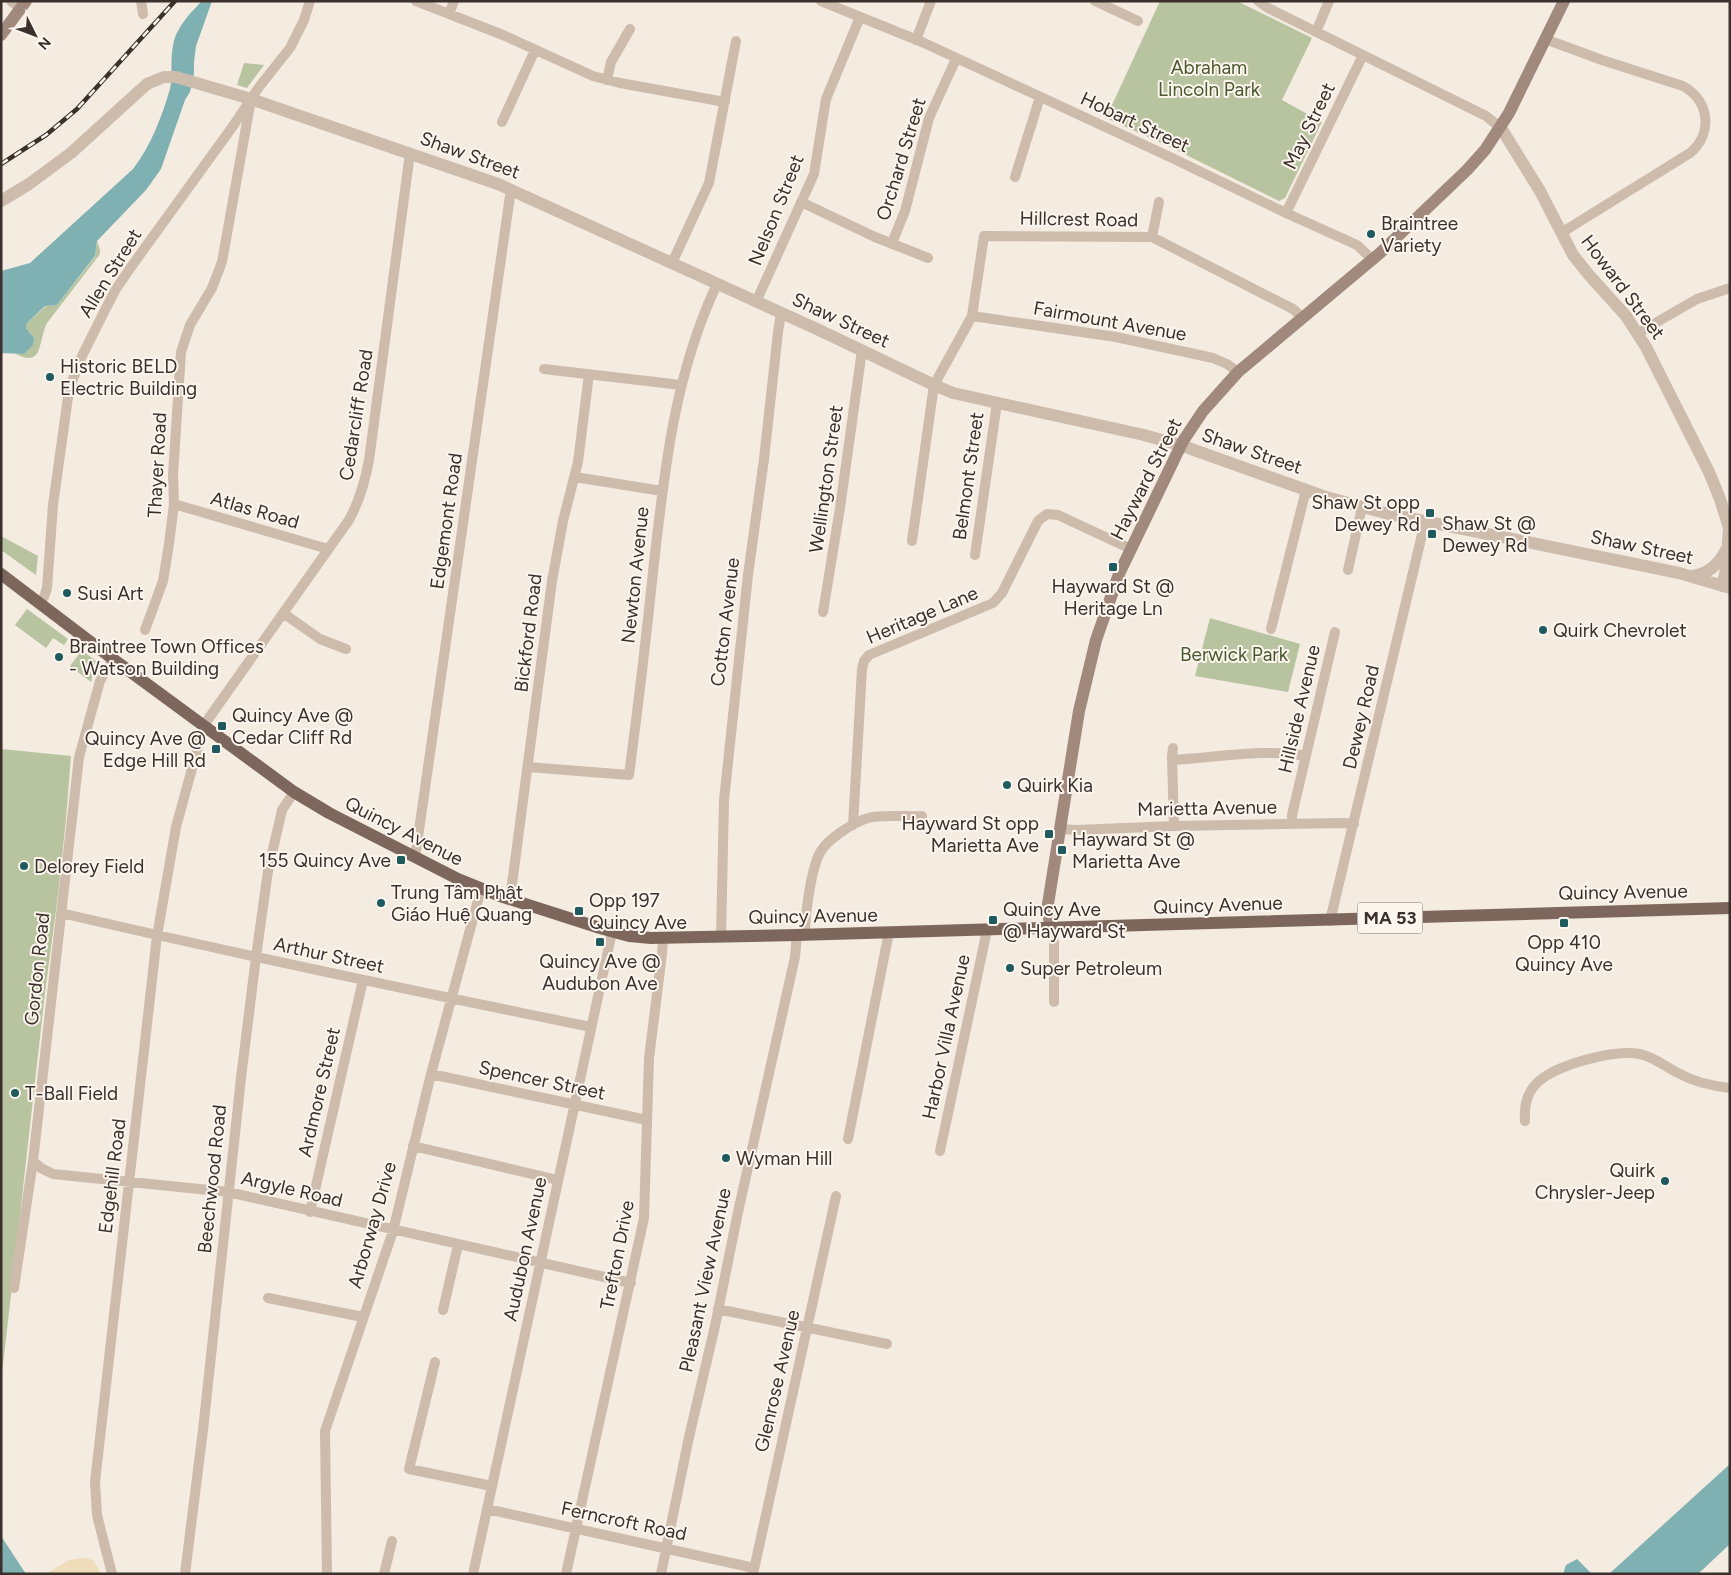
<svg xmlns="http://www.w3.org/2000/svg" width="1731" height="1575" font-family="Figtree,sans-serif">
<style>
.green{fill:#b8c4a0}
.sand{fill:#efdcb8}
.water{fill:#7fb0b2}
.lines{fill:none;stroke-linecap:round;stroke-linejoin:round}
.minor{stroke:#cdbbac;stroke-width:10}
.tertiary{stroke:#cdbbac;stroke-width:12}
.secondary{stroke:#a18a7d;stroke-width:12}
.primary{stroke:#7d675c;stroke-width:12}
.rail-casing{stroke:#3b302b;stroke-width:4.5}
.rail{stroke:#fbf5ee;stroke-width:2.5;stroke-dasharray:8;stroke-linecap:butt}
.poi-dot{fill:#1f5a5e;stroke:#fbf5ee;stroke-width:2}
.labels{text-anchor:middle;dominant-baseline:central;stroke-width:4;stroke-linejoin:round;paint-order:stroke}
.shield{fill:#fbf5ee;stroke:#756b66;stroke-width:1}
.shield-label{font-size:18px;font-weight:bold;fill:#3b302b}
.park-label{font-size:19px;fill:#4a5a2e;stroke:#fbf5ee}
.street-label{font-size:19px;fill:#3b302b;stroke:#fbf5ee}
.poi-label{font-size:19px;fill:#3b302b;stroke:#fbf5ee;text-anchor:start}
</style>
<rect width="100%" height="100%" fill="#f4ebe1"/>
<!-- green -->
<path class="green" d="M 1160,1 L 1237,1 L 1312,38 L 1282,100 L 1322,122 L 1285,198 L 1279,201 L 1168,146 L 1106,118 Z
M 244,63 L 264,65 L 247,88 L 237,85 Z
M 97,241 L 100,250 L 100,254 L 47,323 C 38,340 44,370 14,353 L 24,354 L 34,338 L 26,328 L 27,323 L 46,306 L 57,305 L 95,257 Z
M 1,536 L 38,556 L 36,575 L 1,550 Z
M 27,609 L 68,639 L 64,645 L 53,638 L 46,648 L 15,625 Z
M 1210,618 L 1300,644 L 1288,692 L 1195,676 Z
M 71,642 L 96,661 L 91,682 L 70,666 L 79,654 L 68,646 Z
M 1,749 L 71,756 L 66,819 L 58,895 L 45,993 L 1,1383 Z"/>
<!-- sand -->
<path class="sand" d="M 83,1558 L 93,1560 L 101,1574 L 46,1574 L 69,1560 Z"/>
<!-- water -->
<path class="water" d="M 202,1 L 212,1 L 196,46 L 194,62 L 194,73 L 190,92 L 185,100 L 161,169 L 146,190 L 97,241 L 95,256 L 57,305 L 45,306 L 27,323 L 26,328 L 34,338 L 33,345 L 24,354 L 1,353 L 1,271 L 30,263 L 133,169 C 151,146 162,116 170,89 C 173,75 170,60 173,46 C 175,29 190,13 202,1 Z
M 1730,1464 L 1730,1544 L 1698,1574 L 1609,1574 Z
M 1,1536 L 26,1574 L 1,1574 Z
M 1577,1559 L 1592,1574 L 1563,1574 L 1566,1565 Z"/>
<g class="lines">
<!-- minor -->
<path class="minor" d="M 11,1 L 21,9
M 141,1 L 143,14
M 416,1 L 503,35 L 593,76 L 620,83 L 725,102
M 821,1 L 922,42 L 1170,157 L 1286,213 L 1357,245 L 1373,260
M 1095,1 L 1138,21
M 1258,1 L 1268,8 L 1486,116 L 1501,128
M 449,14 L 454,1
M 1316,32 L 1329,1
M 1545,39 L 1602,60 L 1683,86 C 1710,101 1713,134 1690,153 L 1561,233
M 916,40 L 931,1
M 607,80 L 611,62 L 630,29
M 502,122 L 535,50
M 1015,177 L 1040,97
M 801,202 L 875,237 L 928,258
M 1286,213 L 1363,55
M 1152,237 L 1159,202
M 892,243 L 905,211 L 929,118 L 956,59
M 672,263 L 709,183 L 736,41
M 756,302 L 814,174 L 826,99 L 860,17
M 972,316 L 1116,337 L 1213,358 L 1227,364 L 1238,372
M 1638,333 L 1697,299 L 1730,288
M 544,369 L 681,385
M 575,477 L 662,491
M 174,504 L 328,549
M 912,541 L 934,385 L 972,316 L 984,236 L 1152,237 L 1293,309 L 1303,318
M 975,555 L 997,403
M 1348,570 L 1362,507
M 40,603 L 44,597 L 47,588 L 53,505 L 69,390 L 80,360 L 105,310 L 116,289 L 131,267 L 233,126 L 259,87 L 290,48 L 304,20 L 310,1
M 823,612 L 840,508 L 862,350
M 283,613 L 320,639 L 346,649
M 1271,629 L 1306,490
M 145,630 L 163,581 L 169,544 L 174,504 L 173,475 L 181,352 L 190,325 L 212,288 L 222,262 L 250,105
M 1173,748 L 1172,756 L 1174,826
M 1172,760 C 1214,758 1266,748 1306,756
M 528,767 L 629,775 C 638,707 646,640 653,572 C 664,473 674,375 717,284
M 1292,824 L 1292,815 L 1335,632
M 853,825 L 862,669 L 864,661 L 869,655 L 993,603 L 1002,593 L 1038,521 L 1047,514 L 1058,515 L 1131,549
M 1060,829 L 1076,830 L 1174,826 L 1343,823 L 1354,824
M 415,858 L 511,189
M 510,899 L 552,581 L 563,521 L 578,462 L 589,374
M 61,913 C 237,954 414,991 591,1027
M 1330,921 L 1425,522
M 1051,928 L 1054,942 L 1054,1002
M 805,935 C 805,915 811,867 821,851 C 828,839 854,822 868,818 C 881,814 907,817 922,816
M 721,937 L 724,800 L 748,575 L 764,459 L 778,332 L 781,313
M 431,1074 L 647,1120
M 1525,1121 C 1524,1108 1526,1095 1535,1085 C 1553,1065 1614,1049 1640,1054 C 1654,1057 1666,1067 1678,1073 C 1694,1082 1712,1086 1730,1088
M 848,1139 L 889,932
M 413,1146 L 558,1180
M 940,1151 L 987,930
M 33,1161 L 41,1168 L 53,1174 L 228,1192 L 631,1283
M 310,1212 L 363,980
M 14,1288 L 33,1161 L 79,757 L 100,681 L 113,659
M 268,1298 L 363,1317
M 718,1309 L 887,1344
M 443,1310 L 458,1245
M 435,1362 L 409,1469 L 492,1486
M 487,1509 L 754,1568
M 112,1574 L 97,1515 L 95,1482 L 157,936 L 176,827 L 204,725 L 349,520 C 360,500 365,482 369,460 L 410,153
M 185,1574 L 203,1430 L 241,1078 L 256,957 L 268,871 L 282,810 L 294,792
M 327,1574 L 325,1431 L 393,1231 L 431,1074 L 481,889
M 384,1574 L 392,1541
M 473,1574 L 612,932
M 566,1574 L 644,1218 L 649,1058 L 662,954 L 663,938
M 661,1574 L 689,1437 L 715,1326 L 738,1212 L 795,957 L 797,935
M 753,1574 L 836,1196"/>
<!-- tertiary -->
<path class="tertiary" d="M 1501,128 L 1540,191 L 1573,255 L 1589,275 L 1626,316 L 1646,347 L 1709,472 L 1720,499 L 1730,531
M 1,201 L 29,184 L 71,153 L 147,84 L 164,77 L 176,77 L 251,99 L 498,184 L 819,330 L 934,385 L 953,393 L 1144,435 L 1180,445 L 1326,497 L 1385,513 L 1679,573 L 1730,588
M 1692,576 C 1709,574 1719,564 1726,550
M 1722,586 L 1726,570 L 1729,529"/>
<!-- secondary -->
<path class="secondary" d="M 1,35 L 26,1
M 1051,928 L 1048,913 L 1048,904 L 1079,711 L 1096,640 L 1119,574 L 1183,441 L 1203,411 L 1238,372 L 1380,253 L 1467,170 L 1485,150 L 1509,113 L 1564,1"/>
<!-- primary -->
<path class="primary" d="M 1,574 L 113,659 L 294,792 L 329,813 L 458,879 L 500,896 L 600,928 L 629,936 L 651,938 L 797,935 L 1730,908"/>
<defs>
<path id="rail" d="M 1,164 L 46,135 L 77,109 L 175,1"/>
</defs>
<!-- rail casing -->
<use href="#rail" class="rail-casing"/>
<!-- rail -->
<use href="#rail" class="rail"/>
</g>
<!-- markers -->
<g class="poi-dot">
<circle cx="1371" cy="234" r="5"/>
<circle cx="50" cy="377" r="5"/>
<rect x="1425" y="508" width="10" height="10" rx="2.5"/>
<rect x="1427" y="529" width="10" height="10" rx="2.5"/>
<rect x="1108" y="562" width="10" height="10" rx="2.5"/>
<circle cx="67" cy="593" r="5"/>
<circle cx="1543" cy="630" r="5"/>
<circle cx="59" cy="657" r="5"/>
<rect x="217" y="721" width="10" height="10" rx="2.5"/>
<rect x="211" y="744" width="10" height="10" rx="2.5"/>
<circle cx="1007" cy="785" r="5"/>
<rect x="1044" y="829" width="10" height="10" rx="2.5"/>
<rect x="1057" y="845" width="10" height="10" rx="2.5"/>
<rect x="396" y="855" width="10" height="10" rx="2.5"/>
<circle cx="24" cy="866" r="5"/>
<circle cx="381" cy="903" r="5"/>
<rect x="574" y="906" width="10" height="10" rx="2.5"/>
<rect x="988" y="915" width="10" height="10" rx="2.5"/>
<rect x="1559" y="918" width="10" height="10" rx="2.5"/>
<rect x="595" y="937" width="10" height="10" rx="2.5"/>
<circle cx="1010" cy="968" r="5"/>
<circle cx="15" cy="1093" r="5"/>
<circle cx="726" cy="1158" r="5"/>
<circle cx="1665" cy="1181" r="5"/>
</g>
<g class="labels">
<!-- shield labels -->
<rect class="shield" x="1357.5" y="902.5" width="65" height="31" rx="4"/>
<g class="shield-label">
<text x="1390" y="918">MA 53</text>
</g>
<!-- park labels -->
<g class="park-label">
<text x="1209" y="67">Abraham<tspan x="1209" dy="22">Lincoln Park</tspan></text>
<text x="1234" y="654">Berwick Park</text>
</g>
<!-- street labels -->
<g class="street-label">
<text transform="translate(1135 122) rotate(25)">Hobart Street</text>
<text transform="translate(1309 126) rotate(-64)">May Street</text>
<text transform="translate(470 155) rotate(20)">Shaw Street</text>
<text transform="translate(901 159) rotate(-73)">Orchard Street</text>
<text transform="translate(776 210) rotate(-68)">Nelson Street</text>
<text transform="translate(1079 219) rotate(1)">Hillcrest Road</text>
<text transform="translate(110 273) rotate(-58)">Allen Street</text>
<text transform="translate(1623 287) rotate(53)">Howard Street</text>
<text transform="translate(841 320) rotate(25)">Shaw Street</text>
<text transform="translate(1110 321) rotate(10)">Fairmount Avenue</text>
<text transform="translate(356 415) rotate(-81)">Cedarcliff Road</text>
<text transform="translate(1252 451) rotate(19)">Shaw Street</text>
<text transform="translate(157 465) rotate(-87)">Thayer Road</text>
<text transform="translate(968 476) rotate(-82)">Belmont Street</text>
<text transform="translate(826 479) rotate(-82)">Wellington Street</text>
<text transform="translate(1146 479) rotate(-63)">Hayward Street</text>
<text transform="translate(255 510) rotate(16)">Atlas Road</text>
<text transform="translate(446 521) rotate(-82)">Edgemont Road</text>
<text transform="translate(1642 547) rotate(12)">Shaw Street</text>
<text transform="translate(635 575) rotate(-84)">Newton Avenue</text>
<text transform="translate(922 615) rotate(-23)">Heritage Lane</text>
<text transform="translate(725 622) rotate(-83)">Cotton Avenue</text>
<text transform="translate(528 633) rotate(-83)">Bickford Road</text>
<text transform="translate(1299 709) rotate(-77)">Hillside Avenue</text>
<text transform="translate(1361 717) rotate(-77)">Dewey Road</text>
<text transform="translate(1207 808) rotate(-1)">Marietta Avenue</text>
<text transform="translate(404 831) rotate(27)">Quincy Avenue</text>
<text transform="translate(1623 892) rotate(-1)">Quincy Avenue</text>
<text transform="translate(1218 905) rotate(-2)">Quincy Avenue</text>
<text transform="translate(813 916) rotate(-1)">Quincy Avenue</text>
<text transform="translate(329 955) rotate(12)">Arthur Street</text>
<text transform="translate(37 969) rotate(-84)">Gordon Road</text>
<text transform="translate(946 1037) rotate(-78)">Harbor Villa Avenue</text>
<text transform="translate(542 1080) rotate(12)">Spencer Street</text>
<text transform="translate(319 1092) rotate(-77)">Ardmore Street</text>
<text transform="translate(112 1176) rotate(-83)">Edgehill Road</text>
<text transform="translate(212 1179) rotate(-84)">Beechwood Road</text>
<text transform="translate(292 1189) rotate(13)">Argyle Road</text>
<text transform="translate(372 1225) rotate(-74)">Arborway Drive</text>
<text transform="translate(525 1249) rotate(-78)">Audubon Avenue</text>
<text transform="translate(617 1255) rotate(-79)">Trefton Drive</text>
<text transform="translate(705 1280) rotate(-78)">Pleasant View Avenue</text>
<text transform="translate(777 1381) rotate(-77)">Glenrose Avenue</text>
<text transform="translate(624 1521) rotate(12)">Ferncroft Road</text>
</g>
<!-- poi labels -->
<g class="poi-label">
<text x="1381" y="223">Braintree<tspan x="1381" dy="22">Variety</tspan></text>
<text x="60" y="366">Historic BELD<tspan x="60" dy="22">Electric Building</tspan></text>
<text x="1420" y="502" text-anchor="end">Shaw St opp<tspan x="1420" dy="22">Dewey Rd</tspan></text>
<text x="1442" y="523">Shaw St @<tspan x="1442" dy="22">Dewey Rd</tspan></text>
<text x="1113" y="586" text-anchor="middle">Hayward St @<tspan x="1113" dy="22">Heritage Ln</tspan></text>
<text x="77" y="593">Susi Art</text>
<text x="1553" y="630">Quirk Chevrolet</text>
<text x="69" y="646">Braintree Town Offices<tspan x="69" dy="22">- Watson Building</tspan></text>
<text x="232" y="715">Quincy Ave @<tspan x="232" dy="22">Cedar Cliff Rd</tspan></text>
<text x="206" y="738" text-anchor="end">Quincy Ave @<tspan x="206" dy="22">Edge Hill Rd</tspan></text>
<text x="1017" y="785">Quirk Kia</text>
<text x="1039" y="823" text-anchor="end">Hayward St opp<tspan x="1039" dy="22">Marietta Ave</tspan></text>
<text x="1072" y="839">Hayward St @<tspan x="1072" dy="22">Marietta Ave</tspan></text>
<text x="391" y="860" text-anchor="end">155 Quincy Ave</text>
<text x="34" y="866">Delorey Field</text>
<text x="391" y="892">Trung Tâm Phật<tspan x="391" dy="22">Giáo Huệ Quang</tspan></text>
<text x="589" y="900">Opp 197<tspan x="589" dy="22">Quincy Ave</tspan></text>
<text x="1003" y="909">Quincy Ave<tspan x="1003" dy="22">@ Hayward St</tspan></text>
<text x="1564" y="942" text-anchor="middle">Opp 410<tspan x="1564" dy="22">Quincy Ave</tspan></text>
<text x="600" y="961" text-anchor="middle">Quincy Ave @<tspan x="600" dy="22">Audubon Ave</tspan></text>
<text x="1020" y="968">Super Petroleum</text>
<text x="25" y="1093">T-Ball Field</text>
<text x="736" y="1158">Wyman Hill</text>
<text x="1655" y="1170" text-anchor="end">Quirk<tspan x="1655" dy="22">Chrysler-Jeep</tspan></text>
</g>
</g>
<!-- border -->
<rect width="1731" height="1575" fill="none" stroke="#3b302b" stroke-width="5"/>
<!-- north arrow -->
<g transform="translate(35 35) rotate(132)" stroke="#fbf5ee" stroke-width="4" paint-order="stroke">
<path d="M0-4L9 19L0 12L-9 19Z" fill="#3b302b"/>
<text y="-8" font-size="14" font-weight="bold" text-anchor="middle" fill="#3b302b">N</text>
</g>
</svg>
